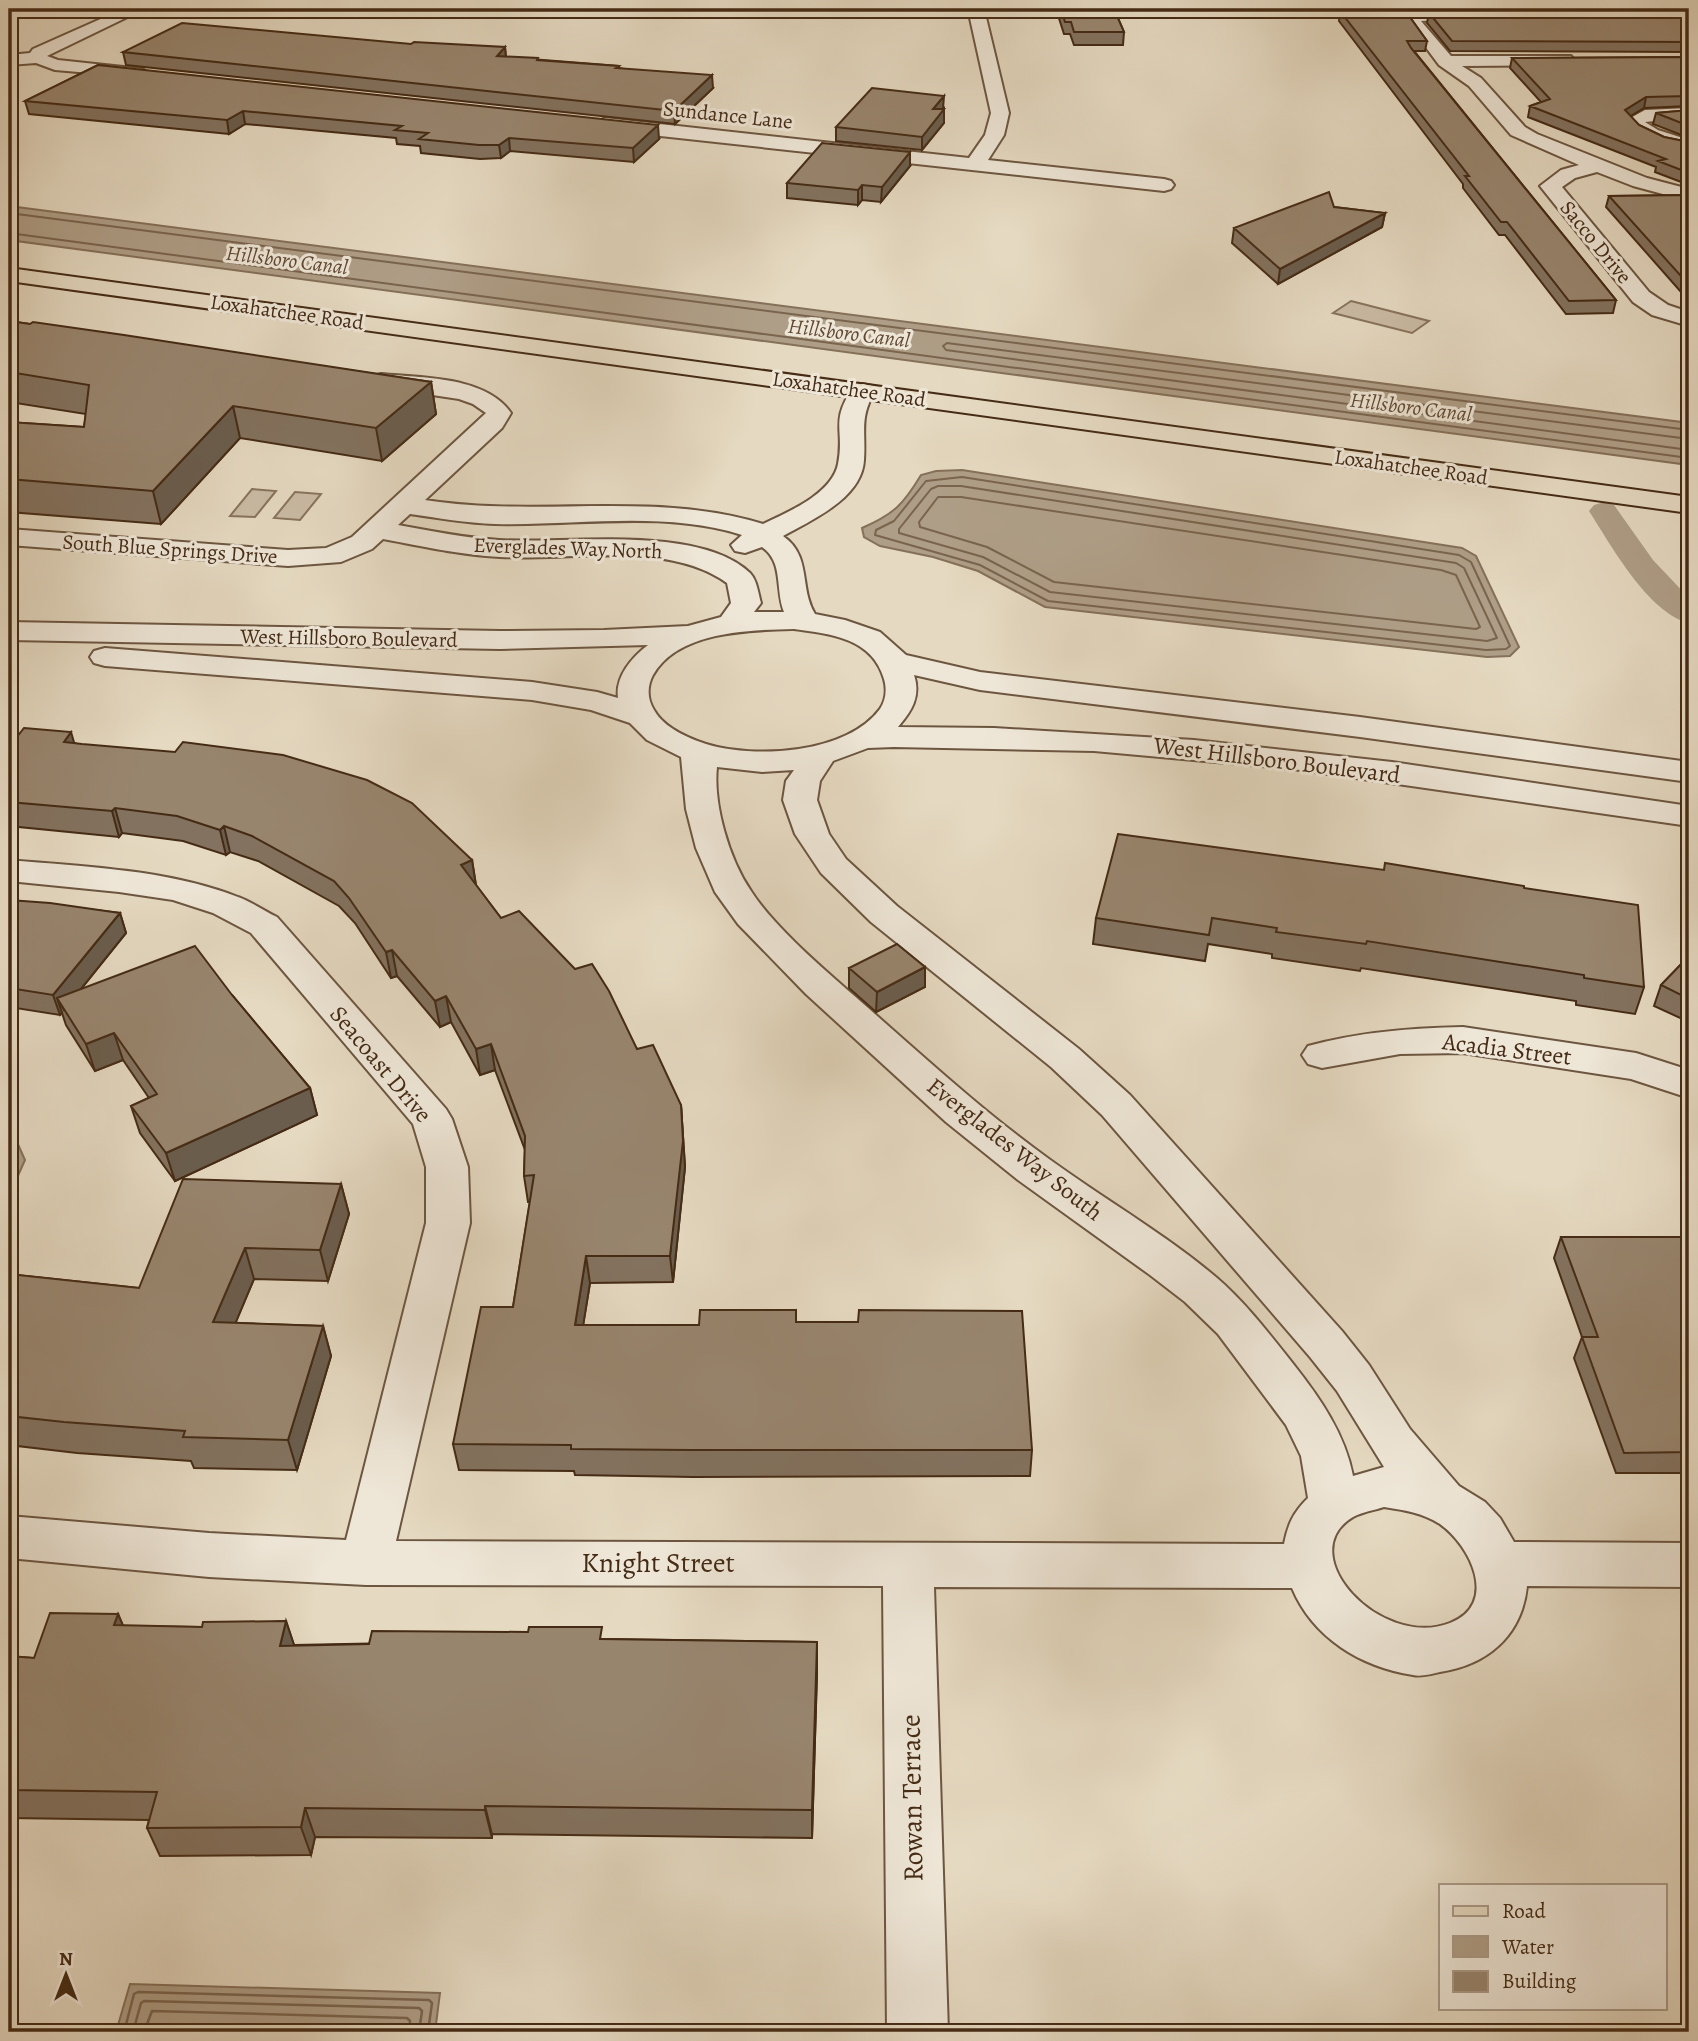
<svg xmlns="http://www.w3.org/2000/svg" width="1698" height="2041" font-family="Alegreya,serif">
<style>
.green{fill:#cabba4;stroke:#88735c;stroke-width:2}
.water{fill:#af9e87;stroke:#857059;stroke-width:2}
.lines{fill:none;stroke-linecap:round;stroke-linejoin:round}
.shore-far1{stroke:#7a644e;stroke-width:2}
.shore{stroke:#7a644e;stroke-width:2.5}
.canal{fill:#af9e87;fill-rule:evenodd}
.minor-casing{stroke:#6d5640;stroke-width:4}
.major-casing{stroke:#452b15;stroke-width:4}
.minor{fill:#eee6d7;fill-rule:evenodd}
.major{fill:#e5d9c1;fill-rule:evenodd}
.wall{fill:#83725f;stroke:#452b15;stroke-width:2}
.shaded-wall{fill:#6a5d4d;stroke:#452b15;stroke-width:2}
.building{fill:#98856e;stroke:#452b15;stroke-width:2}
.labels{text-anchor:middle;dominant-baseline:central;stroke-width:6;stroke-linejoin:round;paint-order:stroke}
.far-street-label{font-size:21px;fill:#452b15;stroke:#eee6d7}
.far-water-label{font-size:21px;font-style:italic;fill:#604832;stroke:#eee6d7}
.street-label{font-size:24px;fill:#452b15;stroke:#eee6d7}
.near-street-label{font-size:28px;fill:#452b15;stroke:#eee6d7}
</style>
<rect width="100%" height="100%" fill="#e5d9c1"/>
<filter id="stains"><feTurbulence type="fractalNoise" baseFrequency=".00286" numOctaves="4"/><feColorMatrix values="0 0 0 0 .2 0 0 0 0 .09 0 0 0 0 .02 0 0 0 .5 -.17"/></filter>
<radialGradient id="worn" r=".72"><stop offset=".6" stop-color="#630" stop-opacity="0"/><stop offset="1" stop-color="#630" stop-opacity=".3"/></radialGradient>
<!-- green -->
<path class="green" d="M 1351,301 L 1429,321 L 1412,333 L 1333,313 Z
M 252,489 L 276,491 L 255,517 L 230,516 Z
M 295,492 L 321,494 L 300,520 L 274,518 Z"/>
<!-- water -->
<path class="water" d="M 9,206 L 1689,423 L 1689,465 L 9,240 Z
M 962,470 L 1462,548 L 1476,556 L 1519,647 L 1510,656 L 1487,657 L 1045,607 L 978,571 L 933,557 L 880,546 L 864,537 L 862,528 C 894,514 903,505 921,475 L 936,471 Z
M 9,1124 L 25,1160 L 9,1196 Z
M 130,1984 L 440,1993 L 435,2032 L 116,2032 Z"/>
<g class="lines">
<!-- shore-far1 -->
<path class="shore-far1" d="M 9,213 L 1689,430
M 9,233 L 1689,458
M 1689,439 L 947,343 L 943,346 L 946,350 L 1689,450
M 962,477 L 1459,555 L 1471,562 L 1510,646 L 1506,649 L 1486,650 L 1048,601 L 980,565 L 875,535 L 876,530 L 894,521 L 926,481 Z
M 938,486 L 961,486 L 1456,563 L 1464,568 L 1497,638 L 1487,641 L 1050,592 L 983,557 L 899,533 L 899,529 L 931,489 Z
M 938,497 L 961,497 L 1441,570 L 1456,575 L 1480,627 L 1476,629 L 1054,582 L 987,547 L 920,527 L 919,522 Z"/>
<!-- shore -->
<path class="shore" d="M 124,2032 L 134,1994 L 138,1992 L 429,2000 L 432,2003 L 428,2032
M 133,2032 L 141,2003 L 144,2001 L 419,2008 L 422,2011 L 419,2032
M 144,2032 L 152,2011 L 407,2018 L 410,2021 L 409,2032"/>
<!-- canal -->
<path class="canal" d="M 1604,502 L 1614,505 L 1653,560 L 1689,598 L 1689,623 C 1648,613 1611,545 1589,511 L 1594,505 Z"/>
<defs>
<path id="minor" d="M 123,9 L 144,9 L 47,56 L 58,60 L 142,69 L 151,74 L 148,78 L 55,70 L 36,63 L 9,65 L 9,55 L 30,53 L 33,49 Z
M 968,9 L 984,9 L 1009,113 L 1004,135 L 988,160 L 1164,179 L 1171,181 L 1174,185 L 1171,189 L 1164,191 L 605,130 L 596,124 L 605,118 L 969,158 L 985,135 L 991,113 Z
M 1426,9 L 1483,9 L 1489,13 L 1481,18 L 1421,21 L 1451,56 L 1571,56 L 1574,60 L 1571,64 L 1565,65 L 1462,66 L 1481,78 L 1525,127 L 1537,134 L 1647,178 L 1689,189 L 1689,201 L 1633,186 L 1597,172 L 1575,178 L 1562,187 L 1649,292 L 1668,305 L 1689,312 L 1689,326 L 1652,315 L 1633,302 L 1540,186 L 1561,170 L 1579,165 L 1511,135 L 1469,86 L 1439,65 L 1404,18 L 1406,15 Z
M 1689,108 L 1689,118 L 1645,122 L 1658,130 L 1689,140 L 1689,152 C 1666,146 1639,141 1625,121 L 1645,110 Z
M 381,374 C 422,378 486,376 511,413 L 502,428 L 425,500 C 537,518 653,490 763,524 C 788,512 832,494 838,464 C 845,428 829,423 854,386 L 863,384 L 872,386 L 875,391 C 859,418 866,431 864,460 C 862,498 812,520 783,536 C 812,556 799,588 815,614 L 845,620 L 880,632 L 906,655 L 980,672 L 1360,717 L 1689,762 L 1689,782 L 1360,737 L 980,690 L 914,675 C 921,696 912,711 898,727 L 994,728 L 1194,740 L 1392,762 L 1689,806 L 1689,826 L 1293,769 L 1094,751 L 894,747 L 868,748 L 833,761 L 820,781 L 817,800 L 829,834 L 846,859 L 897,906 L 1079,1049 L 1130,1095 L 1342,1331 L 1369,1365 L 1410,1429 L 1459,1486 L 1485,1502 L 1500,1518 L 1514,1542 L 1689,1543 L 1689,1587 L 1527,1586 C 1522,1636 1487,1665 1440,1672 C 1431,1674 1421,1677 1413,1675 C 1361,1667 1313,1638 1292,1588 L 934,1587 L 948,2032 L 887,2032 L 883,1586 L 366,1585 L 209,1577 L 9,1558 L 9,1516 L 209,1533 L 346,1540 L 426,1223 L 426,1167 L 413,1124 L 251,933 L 213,913 L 173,900 L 119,892 L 9,881 L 9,860 C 85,867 166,869 238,897 C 252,902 264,911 277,917 L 446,1109 L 452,1119 L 468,1167 L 470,1223 L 396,1541 L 1284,1544 C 1288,1524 1293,1513 1308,1498 L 1301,1456 L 1286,1425 L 1218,1334 L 1185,1302 L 1150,1275 L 1018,1180 L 946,1122 L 806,994 L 738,924 L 715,892 L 696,848 L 686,809 L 681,757 L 647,740 L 630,723 L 591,710 L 532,700 L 105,666 L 94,663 L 90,657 L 94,651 L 105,648 L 532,682 L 597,692 L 618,698 C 615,677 632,657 648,645 L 500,649 L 9,640 L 9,622 L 500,631 L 604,630 L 688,626 L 721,617 L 731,603 L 727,583 C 667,540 570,561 500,557 C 461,555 421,546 383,539 L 372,549 L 341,562 L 288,566 L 9,545 L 9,529 L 288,550 L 326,548 L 352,537 L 486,413 L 473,404 L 459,399 L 372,386 L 369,381 L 372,376 ZM 410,514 C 438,518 466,523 495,524 C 577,526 663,510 742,535 L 731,545 L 735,551 L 745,553 L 762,547 C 784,562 775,590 784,612 L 754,612 L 761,603 C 758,593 757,580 750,573 C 699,524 565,544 499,540 C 465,538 431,531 398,525 ZM 794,629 C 831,634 872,638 884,679 C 887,689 886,700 880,709 C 847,754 754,759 706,744 C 688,738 664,728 654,710 C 647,699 647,686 653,675 C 678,631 750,630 794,629 ZM 717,767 L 762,772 L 794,770 L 786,781 L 783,800 L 795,834 L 821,873 L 871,922 L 1051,1067 L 1102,1115 L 1310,1357 L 1337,1391 L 1384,1467 L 1353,1476 C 1345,1434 1320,1398 1294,1365 C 1270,1335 1247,1304 1217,1278 C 1165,1234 1104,1199 1049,1159 C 985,1113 926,1059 867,1007 C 832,976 776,930 751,891 C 729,859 713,804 717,767 ZM 1384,1507 C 1404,1510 1423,1513 1440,1524 C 1471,1546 1499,1604 1450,1623 C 1381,1650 1291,1554 1353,1517 C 1362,1512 1375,1510 1384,1507 Z
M 1463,1027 L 1636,1053 L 1689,1070 L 1689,1098 L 1631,1079 L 1463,1053 L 1400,1054 L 1322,1068 L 1308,1064 L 1302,1055 L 1308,1046 C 1359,1032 1410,1028 1463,1027 Z"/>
<path id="major" d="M 9,268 L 1689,497 L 1689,513 L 9,281 Z"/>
</defs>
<!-- minor casing -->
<use href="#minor" class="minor-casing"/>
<!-- major casing -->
<use href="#major" class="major-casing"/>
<!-- minor -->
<use href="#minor" class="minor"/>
<!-- major -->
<use href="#major" class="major"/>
</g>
<!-- wall -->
<path class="wall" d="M 1056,9 L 1114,9 L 1124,32 L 1123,45 L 1074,45 L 1070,34 L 1064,34 Z
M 1343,9 L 1404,9 L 1427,41 L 1425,51 L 1414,51 L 1616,300 L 1613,313 L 1566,314 L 1505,235 L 1499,235 L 1463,188 L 1463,184 L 1339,21 L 1340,11 L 1342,11 Z
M 1689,10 L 1689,52 L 1450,51 L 1427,23 L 1429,13 Z
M 505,47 L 506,57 L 619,66 L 619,68 L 713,88 L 675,124 L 126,65 L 123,52 Z
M 1689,57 L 1689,106 L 1644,108 L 1630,116 L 1639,125 L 1664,137 L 1689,142 L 1689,185 L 1655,172 L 1656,167 L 1528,117 L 1530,106 L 1541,102 L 1510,68 L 1512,58 Z
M 98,65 L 659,139 L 634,162 L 510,151 L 501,158 L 480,159 L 421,153 L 420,146 L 397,144 L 396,138 L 245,124 L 229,134 L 29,114 L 25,101 Z
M 944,109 L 944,123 L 922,150 L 836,141 L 836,127 Z
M 1689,110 L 1689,138 L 1653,124 L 1656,113 Z
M 910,166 L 881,202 L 862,200 L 858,205 L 787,198 L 787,183 Z
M 1689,195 L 1689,301 L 1606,207 L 1609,196 Z
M 1334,207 L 1385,213 L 1382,227 L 1278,284 L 1232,243 L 1234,228 Z
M 9,321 L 431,382 L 436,414 L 382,461 L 240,438 L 161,524 L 9,512 L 9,422 L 84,427 L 86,414 L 9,402 Z
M 9,737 L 74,743 L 472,860 L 476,885 L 501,918 L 637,1049 L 681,1105 L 685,1167 L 673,1282 L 590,1283 L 583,1325 L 699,1325 L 796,1310 L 796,1322 L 1032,1450 L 1030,1476 L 693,1477 L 575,1475 L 574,1471 L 459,1470 L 453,1444 L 513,1307 L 530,1202 L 528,1202 L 524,1176 L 525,1150 L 495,1070 L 480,1075 L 451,1022 L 440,1027 L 397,976 L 391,978 L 355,923 L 339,906 L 258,861 L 230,852 L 226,855 L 183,841 L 122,833 L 119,837 L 9,826 Z
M 1524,888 L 1644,987 L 1635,1014 L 1576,1005 L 1576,1001 L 1361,968 L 1360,971 L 1272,958 L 1272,954 L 1208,944 L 1205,961 L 1093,944 L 1096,918 Z
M 9,900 L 120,913 L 126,933 L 81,989 L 232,995 L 310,1088 L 317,1115 L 175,1181 L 140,1133 L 131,1106 L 149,1098 L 123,1060 L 95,1071 L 66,1025 L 62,1013 L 60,1015 L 9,1007 Z
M 1689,956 L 1689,1022 L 1654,1006 L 1661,985 Z
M 925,967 L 925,987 L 876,1012 L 849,988 L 849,968 Z
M 341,1184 L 349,1214 L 328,1281 L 254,1279 L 235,1323 L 323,1326 L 331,1356 L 297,1470 L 194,1468 L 191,1461 L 77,1453 L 9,1445 L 9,1274 L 139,1288 Z
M 1561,1237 L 1689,1237 L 1689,1473 L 1616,1473 L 1574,1358 L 1582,1337 L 1554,1258 Z
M 118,1614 L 123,1626 L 202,1627 L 286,1621 L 294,1645 L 603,1639 L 817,1642 L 817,1672 L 812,1838 L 492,1834 L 492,1838 L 315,1837 L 311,1855 L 160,1856 L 147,1828 L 149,1820 L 9,1818 L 9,1656 L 34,1658 Z"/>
<!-- shaded-wall -->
<path class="shaded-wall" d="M 505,47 L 506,59 L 497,56 Z
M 712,75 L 713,88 L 675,124 L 674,111 Z
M 944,96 L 943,109 L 933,109 Z
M 1646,97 L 1644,108 L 1622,121 L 1625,110 Z
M 944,109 L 944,123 L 922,150 L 922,137 Z
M 243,111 L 245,124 L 229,134 L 227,120 Z
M 658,125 L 659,139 L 634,162 L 633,148 Z
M 509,138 L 510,151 L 501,158 L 499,145 Z
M 910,152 L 910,166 L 881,202 L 882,187 Z
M 862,185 L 862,200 L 858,205 L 858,190 Z
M 1385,213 L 1382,227 L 1278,284 L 1280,269 Z
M 431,382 L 436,414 L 382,461 L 376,428 Z
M 233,406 L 240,438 L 161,524 L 153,491 Z
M 71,732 L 78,756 L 64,742 Z
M 115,808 L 122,833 L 119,837 L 112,811 Z
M 224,826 L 230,852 L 226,855 L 220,830 Z
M 472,860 L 476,886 L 461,865 Z
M 120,913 L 126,933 L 64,1010 L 57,998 L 62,1013 L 60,1015 L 53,995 Z
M 392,950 L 397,976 L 391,978 L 386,952 Z
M 925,967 L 925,987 L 876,1012 L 877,992 Z
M 446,996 L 451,1022 L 440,1027 L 435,1001 Z
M 114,1033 L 123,1060 L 95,1071 L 86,1044 Z
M 491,1044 L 495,1070 L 480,1075 L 476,1049 Z
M 310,1088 L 317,1115 L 175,1181 L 166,1153 Z
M 681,1105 L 685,1167 L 673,1282 L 670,1256 Z
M 341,1184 L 349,1214 L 328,1281 L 320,1250 Z
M 245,1248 L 254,1279 L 223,1353 L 213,1322 Z
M 586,1256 L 590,1283 L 579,1351 L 575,1325 Z
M 323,1326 L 331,1356 L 297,1470 L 288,1440 Z
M 118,1614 L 131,1644 L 114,1625 Z
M 286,1621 L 296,1651 L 280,1646 Z
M 817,1642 L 817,1672 L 812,1838 L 812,1810 Z
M 485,1806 L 492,1834 L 492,1838 L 485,1810 Z
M 305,1808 L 315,1837 L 311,1855 L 301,1827 Z"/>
<!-- building -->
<path class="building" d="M 1061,9 L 1114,9 L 1124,32 L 1074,32 L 1071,22 L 1065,22 Z
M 1346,9 L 1404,9 L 1427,41 L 1407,41 L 1411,48 L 1616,300 L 1569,301 L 1507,222 L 1501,222 L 1465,176 L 1469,176 L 1340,11 L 1347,11 Z
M 1689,10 L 1689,42 L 1452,41 L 1429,13 Z
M 182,23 L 411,44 L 414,42 L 505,47 L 497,56 L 538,58 L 537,60 L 619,66 L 616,68 L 712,75 L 674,111 L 123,52 Z
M 1689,57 L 1689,96 L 1646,97 L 1625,110 L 1639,125 L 1664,137 L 1689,142 L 1689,173 L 1658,161 L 1666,159 L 1530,106 L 1550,99 L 1512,58 Z
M 98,65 L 658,125 L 633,148 L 509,138 L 499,145 L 479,145 L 419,139 L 428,133 L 395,130 L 402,126 L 243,111 L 227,120 L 25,101 Z
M 872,88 L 944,96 L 933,109 L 944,109 L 922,137 L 836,127 Z
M 1689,110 L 1689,126 L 1656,113 Z
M 822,143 L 910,152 L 882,187 L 862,185 L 858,190 L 787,183 Z
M 1329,192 L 1334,207 L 1385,213 L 1280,269 L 1234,228 Z
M 1689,195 L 1689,285 L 1609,196 Z
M 9,321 L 30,324 L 33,322 L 124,335 L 431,382 L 376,428 L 233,406 L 153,491 L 9,479 L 9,422 L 84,427 L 89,385 L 9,372 Z
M 24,728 L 71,732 L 64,742 L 82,744 L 175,752 L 183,742 L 283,755 L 367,780 L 412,803 L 472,860 L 461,865 L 501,918 L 519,911 L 575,969 L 592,964 L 609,991 L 637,1049 L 653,1045 L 681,1105 L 683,1141 L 670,1256 L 586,1256 L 575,1325 L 699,1325 L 700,1310 L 796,1310 L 796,1322 L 858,1322 L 859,1310 L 1022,1311 L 1032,1450 L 691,1450 L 571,1449 L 571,1445 L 453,1444 L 481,1307 L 513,1307 L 534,1175 L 524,1176 L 525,1136 L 491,1044 L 476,1049 L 446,996 L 435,1001 L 392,950 L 386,952 L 349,898 L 334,881 L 252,836 L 224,826 L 220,830 L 177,816 L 115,808 L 112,811 L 9,802 L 9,737 L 16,738 Z
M 1118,834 L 1384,870 L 1385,863 L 1524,886 L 1524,888 L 1638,905 L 1644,987 L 1584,978 L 1584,975 L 1367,941 L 1366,944 L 1276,932 L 1277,928 L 1212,918 L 1209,935 L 1096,918 Z
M 9,900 L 50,903 L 120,913 L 53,995 L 9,988 Z
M 897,944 L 925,967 L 877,992 L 849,968 Z
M 195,946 L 232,995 L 310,1088 L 166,1153 L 131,1106 L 157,1094 L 114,1033 L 86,1044 L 57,998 Z
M 1689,956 L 1689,999 L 1661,985 Z
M 183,1179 L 341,1184 L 320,1250 L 245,1248 L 213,1322 L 323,1326 L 288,1440 L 183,1437 L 185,1431 L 64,1422 L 9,1416 L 9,1274 L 139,1288 Z
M 1561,1237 L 1689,1237 L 1689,1452 L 1624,1453 L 1582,1337 L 1598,1337 Z
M 50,1613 L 118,1614 L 114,1625 L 202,1627 L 203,1622 L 286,1621 L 280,1646 L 369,1644 L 372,1631 L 528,1632 L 529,1627 L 602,1627 L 600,1639 L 817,1642 L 812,1810 L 485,1806 L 485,1810 L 305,1808 L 301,1827 L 147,1828 L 157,1792 L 9,1790 L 9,1656 L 34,1658 Z"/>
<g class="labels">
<!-- far-street labels -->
<g class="far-street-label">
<text transform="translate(728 115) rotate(6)">Sundance Lane</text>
<text transform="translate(1596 242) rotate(51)">Sacco Drive</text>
<text transform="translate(287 312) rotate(8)">Loxahatchee Road</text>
<text transform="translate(849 389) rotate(8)">Loxahatchee Road</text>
<text transform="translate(1411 467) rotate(8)">Loxahatchee Road</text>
<text transform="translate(568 548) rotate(2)">Everglades Way North</text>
<text transform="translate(170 549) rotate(4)">South Blue Springs Drive</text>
<text transform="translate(349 638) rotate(1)">West Hillsboro Boulevard</text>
</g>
<!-- far-water labels -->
<g class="far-water-label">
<text transform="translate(287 260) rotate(7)">Hillsboro Canal</text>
<text transform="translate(849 333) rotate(7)">Hillsboro Canal</text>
<text transform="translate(1411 407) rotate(7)">Hillsboro Canal</text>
</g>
<!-- street labels -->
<g class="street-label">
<text transform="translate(1277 760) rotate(7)">West Hillsboro Boulevard</text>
<text transform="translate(1507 1049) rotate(7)">Acadia Street</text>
<text transform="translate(381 1064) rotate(50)">Seacoast Drive</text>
<text transform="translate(1015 1149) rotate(38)">Everglades Way South</text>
</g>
<!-- near-street labels -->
<g class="near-street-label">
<text x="658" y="1563">Knight Street</text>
<text transform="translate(912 1798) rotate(-91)">Rowan Terrace</text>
</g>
</g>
<!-- margin -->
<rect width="1698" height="2041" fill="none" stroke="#e5d9c1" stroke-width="35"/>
<rect x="10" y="10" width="1677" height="2020" fill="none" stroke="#452b15" stroke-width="3.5"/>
<rect x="18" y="18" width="1663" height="2006" fill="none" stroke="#452b15" stroke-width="2"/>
<!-- legend -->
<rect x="1439" y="1884" width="228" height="126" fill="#eee6d7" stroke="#aa9b89" stroke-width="2"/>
<rect x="1453" y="1906" width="35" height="10" fill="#e5d9c1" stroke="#aa9b89" stroke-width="2"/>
<text x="1502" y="1918" font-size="21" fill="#452b15">Road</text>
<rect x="1453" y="1936" width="35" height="21" fill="#af9e87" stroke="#aa9b89" stroke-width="2"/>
<text x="1502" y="1954" font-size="21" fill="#452b15">Water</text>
<rect x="1453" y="1971" width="35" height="21" fill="#98856e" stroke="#aa9b89" stroke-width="2"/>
<text x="1502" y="1988" font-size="21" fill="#452b15">Building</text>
<!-- north arrow -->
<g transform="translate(66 1975)" stroke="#eee6d7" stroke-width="5" paint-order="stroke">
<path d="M0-5L12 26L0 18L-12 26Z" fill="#452b15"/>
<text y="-10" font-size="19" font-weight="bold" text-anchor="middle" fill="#452b15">N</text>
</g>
<rect width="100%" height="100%" filter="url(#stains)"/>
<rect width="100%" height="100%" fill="url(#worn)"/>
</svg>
